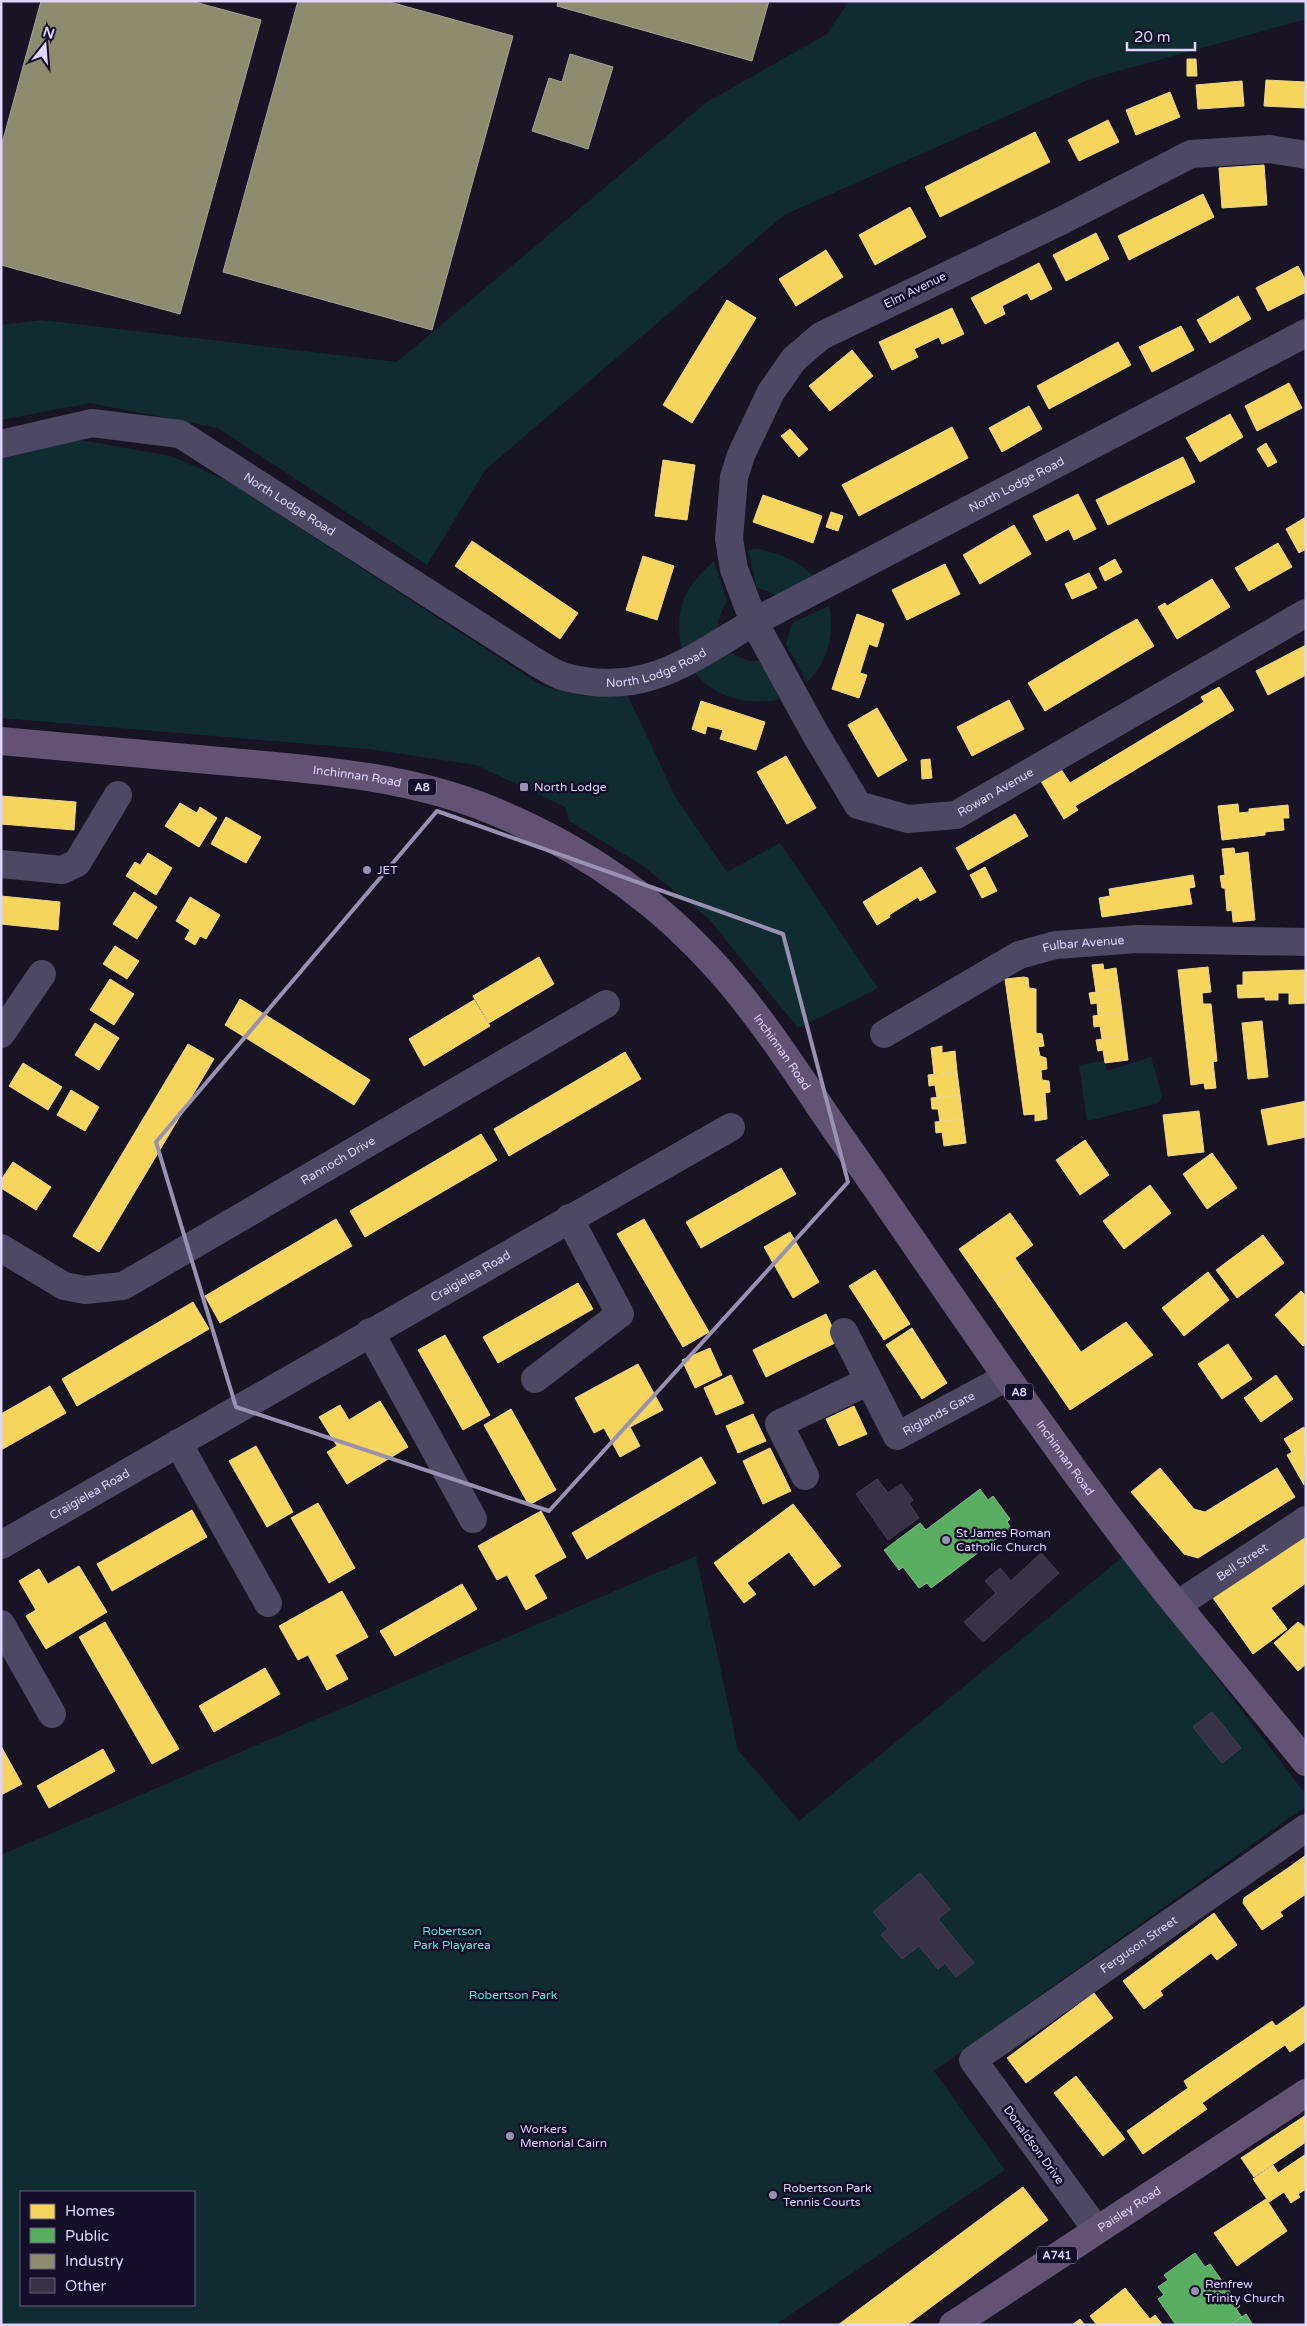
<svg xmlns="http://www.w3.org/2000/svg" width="1307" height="2326" font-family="'Varela Round',sans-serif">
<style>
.green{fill:#112c31;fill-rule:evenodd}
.homes{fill:#f6d55c;stroke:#efd58d}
.public{fill:#5aae61;stroke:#82ba90}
.industry{fill:#8c8c6e;stroke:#a5a29a}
.building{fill:#373245;stroke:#453f57}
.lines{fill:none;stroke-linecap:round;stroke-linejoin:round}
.minor{stroke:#4d4864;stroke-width:28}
.major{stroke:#625374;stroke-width:28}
.marked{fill:none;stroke:#9991b2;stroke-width:4;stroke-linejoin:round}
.poi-dot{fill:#9991b2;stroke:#150e29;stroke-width:2}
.labels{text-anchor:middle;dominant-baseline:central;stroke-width:5;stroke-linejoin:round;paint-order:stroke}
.shield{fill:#150e29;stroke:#a299bf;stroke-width:1}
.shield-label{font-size:11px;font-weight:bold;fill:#dfd5ff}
.street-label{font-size:12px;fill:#dfd5ff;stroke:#150e29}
.poi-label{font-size:12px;fill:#dfd5ff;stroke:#150e29;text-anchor:start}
.park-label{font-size:12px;fill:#58e9d4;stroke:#150e29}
</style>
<rect width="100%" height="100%" fill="#181423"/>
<!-- green -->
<path class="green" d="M 849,1 L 1306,1 L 1306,19 L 1090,79 L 784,215 L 485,470 L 427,565 L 218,428 L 90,403 L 1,420 L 1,325 L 41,320 L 397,362 L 707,102 L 827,34 Z
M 74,439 L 171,456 L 228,481 L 542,686 L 585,696 L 628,696 L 676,798 L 727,872 L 780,843 L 878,988 L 798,1028 L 708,918 L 642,865 L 569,821 L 565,807 L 476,765 L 368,749 L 1,718 L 1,454 Z
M 759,549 C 781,554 798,561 815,577 L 779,597 L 768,591 L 757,588 L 748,550 Z
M 714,561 L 727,601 L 718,620 L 718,631 L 682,649 C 673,610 685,586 714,561 Z
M 829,606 C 836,633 827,663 807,682 L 786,644 L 792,623 Z
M 728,652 L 749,661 L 762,661 L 779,699 C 745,707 714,696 692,670 Z
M 1151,1057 L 1162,1096 L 1159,1103 L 1087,1121 L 1079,1065 L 1104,1061 L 1107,1071 Z
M 696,1556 L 738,1750 L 799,1821 L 1124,1556 L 1306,1795 L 1306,1806 L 934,2071 L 1005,2170 L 775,2325 L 1,2325 L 1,1855 ZM 21,2192 L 194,2192 L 194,2305 L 21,2305 Z"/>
<!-- homes -->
<path class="homes" d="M 1187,59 L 1196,59 L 1197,76 L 1187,76 Z
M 1266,80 L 1306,82 L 1306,108 L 1264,106 Z
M 1242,81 L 1244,106 L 1198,109 L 1196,85 Z
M 1170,92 L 1180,117 L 1136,135 L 1126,110 Z
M 1108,120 L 1119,142 L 1079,161 L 1068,140 Z
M 1035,132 L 1050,162 L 940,217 L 925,187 Z
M 1264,165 L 1267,205 L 1222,208 L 1219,168 Z
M 1203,194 L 1214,217 L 1129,260 L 1118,236 Z
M 910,207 L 926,237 L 875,265 L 859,235 Z
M 1096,233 L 1109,259 L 1066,281 L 1053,255 Z
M 826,250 L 843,277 L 796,306 L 779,279 Z
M 1039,263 L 1052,289 L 1031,300 L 1027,293 L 1002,306 L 1005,314 L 985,324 L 971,298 Z
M 1298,266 L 1306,281 L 1306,292 L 1268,311 L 1256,288 Z
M 1238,296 L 1251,319 L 1210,343 L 1197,320 Z
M 727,300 L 756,318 L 692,423 L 663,405 Z
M 952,308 L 964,334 L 942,344 L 939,337 L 914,349 L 918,357 L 892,370 L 879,342 Z
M 1181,326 L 1194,350 L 1152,372 L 1139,347 Z
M 1118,342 L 1131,365 L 1049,409 L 1037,386 Z
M 852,350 L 873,376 L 830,411 L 809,386 Z
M 1289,383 L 1302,408 L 1257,431 L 1245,406 Z
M 1029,406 L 1042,429 L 1002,452 L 989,428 Z
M 1230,414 L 1243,437 L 1200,462 L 1186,438 Z
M 952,427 L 968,458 L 859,516 L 842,485 Z
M 790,429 L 808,449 L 799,457 L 781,436 Z
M 1266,443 L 1277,462 L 1268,467 L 1257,449 Z
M 1183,457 L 1195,482 L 1108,525 L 1096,500 Z
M 663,460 L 695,465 L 687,520 L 655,516 Z
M 1078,494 L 1096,529 L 1074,540 L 1069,529 L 1046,541 L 1033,516 Z
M 763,495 L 822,516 L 813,543 L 753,522 Z
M 831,512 L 843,516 L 838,531 L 826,527 Z
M 1306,517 L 1306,549 L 1299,553 L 1286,529 Z
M 1014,525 L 1031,554 L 980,584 L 963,555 Z
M 472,541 L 578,613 L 560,639 L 455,566 Z
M 1278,543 L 1292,567 L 1249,591 L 1235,568 Z
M 643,556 L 674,566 L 657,620 L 626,610 Z
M 1115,559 L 1122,572 L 1105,581 L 1099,568 Z
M 945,564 L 960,594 L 907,620 L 892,590 Z
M 1089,573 L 1097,588 L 1072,599 L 1065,584 Z
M 1212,579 L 1230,607 L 1177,639 L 1158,607 L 1165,603 L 1167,606 Z
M 857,614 L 884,624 L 877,647 L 869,644 L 860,673 L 867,675 L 859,698 L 832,689 Z
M 1137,619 L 1154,646 L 1127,662 L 1110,634 Z
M 1110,634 L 1127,662 L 1045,711 L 1028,683 Z
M 1306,645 L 1306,675 L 1268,695 L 1256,671 Z
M 1219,687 L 1234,710 L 1075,806 L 1078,810 L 1064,819 L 1039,778 L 1059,766 L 1070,783 L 1204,702 L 1201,697 Z
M 1009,700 L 1024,729 L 972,756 L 957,727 Z
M 701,701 L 765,722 L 756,750 L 720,739 L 723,730 L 707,726 L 705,734 L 692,729 Z
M 877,708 L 907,760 L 878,777 L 848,725 Z
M 786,756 L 816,808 L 787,824 L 757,772 Z
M 930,759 L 932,778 L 922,779 L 921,760 Z
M 1,796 L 76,802 L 74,830 L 1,824 Z
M 180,803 L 197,813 L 200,807 L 217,818 L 199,847 L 165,826 Z
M 1238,804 L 1239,813 L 1249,812 L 1249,809 L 1288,805 L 1289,818 L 1283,818 L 1284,830 L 1265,832 L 1265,835 L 1222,840 L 1218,806 Z
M 1015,814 L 1028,836 L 968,870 L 956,848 Z
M 226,817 L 261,837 L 246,863 L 211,844 Z
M 1234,848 L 1235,854 L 1248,852 L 1255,920 L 1233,922 L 1232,910 L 1227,911 L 1225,888 L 1222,888 L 1220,876 L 1225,875 L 1222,849 Z
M 148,853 L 172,868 L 156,895 L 126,876 L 135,862 L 140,865 Z
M 921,867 L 936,892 L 920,901 L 918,897 L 889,915 L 890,917 L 877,925 L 863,902 Z
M 985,867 L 997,891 L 982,898 L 970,875 Z
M 1193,875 L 1195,887 L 1189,888 L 1192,904 L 1102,917 L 1099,898 L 1110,896 L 1109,889 Z
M 134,892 L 157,907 L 137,939 L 113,924 Z
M 1,896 L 60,902 L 58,930 L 1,924 Z
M 190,897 L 220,915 L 206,939 L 200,936 L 195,945 L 185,939 L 190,930 L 176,921 Z
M 115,946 L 139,961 L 127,979 L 103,964 Z
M 539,957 L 554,984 L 489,1023 L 473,996 Z
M 1103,964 L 1104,970 L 1116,968 L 1119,989 L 1096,992 L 1092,965 Z
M 1208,967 L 1211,992 L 1202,993 L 1203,1004 L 1211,1004 L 1217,1061 L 1213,1062 L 1216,1088 L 1205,1089 L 1204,1083 L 1191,1085 L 1178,970 Z
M 1306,970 L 1306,1003 L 1289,1004 L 1289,993 L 1278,993 L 1278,1000 L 1265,1000 L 1265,997 L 1238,998 L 1237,985 L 1243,985 L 1243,972 Z
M 1024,977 L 1028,978 L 1029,988 L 1036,989 L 1036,1033 L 1042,1034 L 1044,1046 L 1038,1047 L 1040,1056 L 1046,1058 L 1047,1069 L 1041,1070 L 1042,1080 L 1049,1081 L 1050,1092 L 1045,1093 L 1047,1119 L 1035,1121 L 1035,1114 L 1024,1115 L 1005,979 Z
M 110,979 L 134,994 L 114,1025 L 90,1010 Z
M 1119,989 L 1122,1012 L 1098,1015 L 1097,1003 L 1091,1004 L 1089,993 Z
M 240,999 L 370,1080 L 354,1105 L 225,1025 Z
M 474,1000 L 490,1026 L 424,1066 L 409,1039 Z
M 1122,1012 L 1125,1036 L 1102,1039 L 1100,1026 L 1094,1027 L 1093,1016 Z
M 1262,1021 L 1268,1077 L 1248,1079 L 1242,1023 Z
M 95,1023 L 119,1038 L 99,1070 L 75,1055 Z
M 1125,1036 L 1128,1060 L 1105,1063 L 1103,1050 L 1098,1051 L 1096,1040 Z
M 188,1044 L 214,1059 L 99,1252 L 73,1236 Z
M 942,1046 L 942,1053 L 955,1051 L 957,1072 L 934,1074 L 931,1048 Z
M 625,1052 L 641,1079 L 509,1156 L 494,1129 Z
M 23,1063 L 62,1087 L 48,1110 L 9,1086 Z
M 957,1072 L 960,1095 L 937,1098 L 935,1085 L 929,1086 L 928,1075 Z
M 71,1090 L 99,1107 L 85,1131 L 57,1115 Z
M 960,1095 L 963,1119 L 940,1122 L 938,1109 L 932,1109 L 931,1098 Z
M 1306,1101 L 1306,1137 L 1268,1145 L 1261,1110 Z
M 1199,1111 L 1204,1152 L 1168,1156 L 1163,1115 Z
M 963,1119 L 966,1143 L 944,1146 L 942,1132 L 936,1133 L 935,1122 Z
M 481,1134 L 497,1160 L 365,1237 L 350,1211 Z
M 1085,1140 L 1109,1175 L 1080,1195 L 1056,1160 Z
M 1212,1153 L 1237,1188 L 1207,1209 L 1183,1174 Z
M 13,1162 L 51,1187 L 36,1210 L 1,1188 L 1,1180 Z
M 781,1168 L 796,1194 L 701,1248 L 686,1222 Z
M 1150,1185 L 1171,1213 L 1124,1249 L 1103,1221 Z
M 1010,1213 L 1033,1245 L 1015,1258 L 1021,1267 L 987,1289 L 959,1249 Z
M 336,1219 L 352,1246 L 220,1323 L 205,1296 Z
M 644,1219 L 709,1332 L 683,1347 L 617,1234 Z
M 790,1232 L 819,1282 L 793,1298 L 764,1247 Z
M 1263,1235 L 1284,1263 L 1237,1298 L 1216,1270 Z
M 1021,1267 L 1081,1352 L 1126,1322 L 1153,1355 L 1070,1410 L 987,1289 Z
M 875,1270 L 910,1324 L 884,1340 L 849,1286 Z
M 1208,1272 L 1229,1300 L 1184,1336 L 1162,1308 Z
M 578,1283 L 593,1309 L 498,1363 L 483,1337 Z
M 1301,1291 L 1306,1296 L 1306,1344 L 1303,1346 L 1275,1315 Z
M 193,1302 L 209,1329 L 77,1406 L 62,1379 Z
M 826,1314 L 839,1341 L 766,1377 L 753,1350 Z
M 912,1328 L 947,1383 L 922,1399 L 886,1345 Z
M 445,1335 L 490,1415 L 463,1430 L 418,1350 Z
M 1228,1344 L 1252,1379 L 1222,1399 L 1198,1364 Z
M 710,1348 L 722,1375 L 695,1388 L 682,1360 Z
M 638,1364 L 663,1410 L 630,1427 L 640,1446 L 620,1457 L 604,1428 L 594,1433 L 575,1398 Z
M 731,1375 L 744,1403 L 716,1415 L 704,1388 Z
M 1276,1375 L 1293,1399 L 1261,1422 L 1244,1398 Z
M 50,1386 L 66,1413 L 1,1450 L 1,1414 Z
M 380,1401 L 408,1447 L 347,1484 L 327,1452 L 337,1446 L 319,1417 L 340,1405 L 349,1420 Z
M 854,1406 L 867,1434 L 839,1446 L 826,1419 Z
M 511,1409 L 556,1490 L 529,1505 L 484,1425 Z
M 753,1414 L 766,1441 L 738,1453 L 726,1426 Z
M 1304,1427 L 1306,1431 L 1304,1485 L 1287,1455 L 1292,1452 L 1284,1439 Z
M 256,1446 L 293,1512 L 267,1527 L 229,1461 Z
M 770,1448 L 791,1491 L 763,1504 L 743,1461 Z
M 701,1457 L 716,1483 L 587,1559 L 572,1533 Z
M 1160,1468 L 1194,1509 L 1205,1512 L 1277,1468 L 1295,1497 L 1198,1558 L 1184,1554 L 1131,1492 Z
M 318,1503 L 355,1568 L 329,1583 L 291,1518 Z
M 793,1504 L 841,1566 L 814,1586 L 789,1552 L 747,1583 L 756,1594 L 744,1603 L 714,1563 Z
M 192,1510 L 207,1537 L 112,1591 L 97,1564 Z
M 541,1511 L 566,1557 L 534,1575 L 547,1598 L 526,1610 L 507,1575 L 497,1580 L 478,1546 Z
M 1306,1531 L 1306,1583 L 1271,1608 L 1287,1629 L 1253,1654 L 1213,1598 Z
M 79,1566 L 107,1612 L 46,1649 L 26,1616 L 36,1610 L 19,1581 L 39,1569 L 48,1584 Z
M 462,1584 L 477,1609 L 395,1656 L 380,1631 Z
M 342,1591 L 368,1637 L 335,1655 L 348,1679 L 327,1690 L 308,1655 L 298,1660 L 279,1626 Z
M 105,1622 L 179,1749 L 152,1764 L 79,1637 Z
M 1298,1622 L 1306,1628 L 1306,1664 L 1298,1671 L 1274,1643 Z
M 265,1668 L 280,1694 L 214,1732 L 199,1706 Z
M 1,1746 L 22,1784 L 1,1795 Z
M 103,1749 L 115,1771 L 49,1808 L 37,1786 Z
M 1306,1855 L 1306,1894 L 1288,1868 Z
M 1288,1868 L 1306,1894 L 1280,1912 L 1283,1916 L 1262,1930 L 1243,1903 L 1244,1898 Z
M 1214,1913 L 1237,1945 L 1217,1960 L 1211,1953 L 1160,1991 L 1163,1995 L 1144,2009 L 1123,1981 Z
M 1094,1993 L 1113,2018 L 1026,2083 L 1007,2058 Z
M 1306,2005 L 1306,2041 L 1290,2052 L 1285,2045 L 1202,2103 L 1207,2109 L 1143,2154 L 1127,2131 L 1188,2088 L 1184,2081 L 1272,2021 L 1276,2026 Z
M 1076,2076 L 1125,2139 L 1103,2156 L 1054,2093 Z
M 1306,2115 L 1306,2142 L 1254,2177 L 1241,2158 Z
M 1306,2154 L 1306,2189 L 1298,2194 L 1300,2197 L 1291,2203 L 1284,2192 L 1269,2202 L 1253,2179 L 1273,2165 L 1278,2173 Z
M 1023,2187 L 1048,2220 L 907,2325 L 838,2325 Z
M 1266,2199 L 1287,2231 L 1237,2266 L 1214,2233 Z
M 1125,2288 L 1150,2319 L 1155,2315 L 1163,2325 L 1097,2325 L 1090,2316 Z
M 1080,2319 L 1085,2325 L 1072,2325 Z"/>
<!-- public -->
<path class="public" d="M 980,1489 L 988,1500 L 993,1496 L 1010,1519 L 1007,1522 L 1011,1528 L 931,1588 L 927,1583 L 919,1588 L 903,1567 L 899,1570 L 884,1550 L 920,1523 L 926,1530 Z
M 1195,2253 L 1205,2267 L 1210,2264 L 1240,2306 L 1236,2309 L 1242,2317 L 1230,2325 L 1176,2325 L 1158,2299 L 1164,2295 L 1158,2287 L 1168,2280 L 1164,2275 Z
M 1246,2314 L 1253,2325 L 1230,2325 L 1242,2317 Z"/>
<!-- industry -->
<path class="industry" d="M 41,1 L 191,1 L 261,20 L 180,314 L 1,265 L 1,147 Z
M 298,1 L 386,1 L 513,36 L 432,330 L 223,272 Z
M 558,1 L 769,1 L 752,61 L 557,6 Z
M 570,54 L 613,67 L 588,149 L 532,131 L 549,78 L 562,82 Z"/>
<!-- building -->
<path class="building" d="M 877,1479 L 888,1493 L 901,1484 L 913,1500 L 909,1503 L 919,1518 L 888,1540 L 856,1494 Z
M 1041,1553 L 1059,1573 L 983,1642 L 964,1622 L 996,1593 L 985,1581 L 1000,1568 L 1011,1581 Z
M 1212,1712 L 1241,1748 L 1222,1763 L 1193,1727 Z
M 920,1873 L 950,1909 L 938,1919 L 974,1963 L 956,1977 L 945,1963 L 938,1969 L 919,1946 L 902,1959 L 881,1935 L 888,1929 L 873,1912 Z"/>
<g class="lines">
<!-- minor -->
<g class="minor">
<path id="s1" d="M 1306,155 L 1270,149 L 1191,154 L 1061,221 L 821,336 L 794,359 L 771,392 L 741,455 L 734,477 L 729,539 L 734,569 L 754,622 L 816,735 L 858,805 L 908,819 L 956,815 L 1306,613"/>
<path id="s2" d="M 1,444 L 92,423 L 180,434 L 534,661 C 543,666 554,674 565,677 C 645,698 689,660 754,622 L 1306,333"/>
<path d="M 1,864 L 62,870 L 77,863 L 118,795"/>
<path d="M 1,1034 L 42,974"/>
<path id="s3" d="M 884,1034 L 1019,955 L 1056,945 L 1137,939 L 1306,942"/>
<path id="s4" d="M 1,1248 L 64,1286 L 85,1290 L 123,1286 L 606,1004"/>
<path d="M 370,1332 L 473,1519"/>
<path id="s5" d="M 844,1332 L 897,1436 L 1007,1377"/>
<path d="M 535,1379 L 620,1314 L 569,1218"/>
<path d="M 178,1443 L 268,1603"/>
<path d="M 805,1476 L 779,1424 L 869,1381"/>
<path id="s6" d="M 1,1545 L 731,1127"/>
<path id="s7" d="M 1177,1605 L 1306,1520"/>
<path d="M 1,1624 L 52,1714"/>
<path id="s8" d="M 1096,2229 L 973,2060 L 1306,1828"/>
</g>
<!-- major -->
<g class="major">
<path id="s9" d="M 1,741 C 78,748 154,755 231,762 C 319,770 408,776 491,810 C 580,846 657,899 721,972 C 763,1020 799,1076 835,1129 C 893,1211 949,1295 1007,1377 C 1062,1454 1117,1531 1176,1604 C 1219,1657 1263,1709 1306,1762"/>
<path id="s10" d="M 953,2325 L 1306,2093"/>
</g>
</g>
<!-- marked area -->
<path class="marked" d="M 437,811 L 783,934 L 848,1182 L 549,1511 L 236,1407 L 156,1142 Z"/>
<!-- markers -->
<g class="poi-dot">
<rect x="519" y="782" width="10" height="10" rx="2.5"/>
<circle cx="367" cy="870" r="5"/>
<circle cx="946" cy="1540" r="5"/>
<circle cx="510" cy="2136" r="5"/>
<circle cx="773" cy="2195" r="5"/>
<circle cx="1195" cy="2291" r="5"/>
</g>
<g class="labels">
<!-- shield labels -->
<g class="shield">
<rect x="408" y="778.5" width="28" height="17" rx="4"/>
<rect x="1005" y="1383.5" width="28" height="17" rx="4"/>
<rect x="1037" y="2246.5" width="40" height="17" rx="4"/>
</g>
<g class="shield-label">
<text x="422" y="787">A8</text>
<text x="1019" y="1392">A8</text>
<text x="1057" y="2255">A741</text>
</g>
<!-- street labels -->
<g class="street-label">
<text transform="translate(915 290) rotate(-26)">Elm Avenue</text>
<text stroke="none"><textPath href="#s2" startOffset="1138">North Lodge Road</textPath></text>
<text stroke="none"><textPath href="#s2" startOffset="312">North Lodge Road</textPath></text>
<text stroke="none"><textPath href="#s2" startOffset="732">North Lodge Road</textPath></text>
<text stroke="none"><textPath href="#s9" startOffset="358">Inchinnan Road</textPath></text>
<text stroke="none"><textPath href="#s1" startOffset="1202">Rowan Avenue</textPath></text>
<text stroke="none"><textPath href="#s3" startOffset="222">Fulbar Avenue</textPath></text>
<text stroke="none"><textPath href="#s9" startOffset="881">Inchinnan Road</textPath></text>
<text stroke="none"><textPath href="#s4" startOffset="382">Rannoch Drive</textPath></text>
<text stroke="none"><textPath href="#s6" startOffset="541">Craigielea Road</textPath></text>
<text stroke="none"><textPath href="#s5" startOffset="164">Riglands Gate</textPath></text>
<text stroke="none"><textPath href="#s9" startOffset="1376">Inchinnan Road</textPath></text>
<text stroke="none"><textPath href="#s6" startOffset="102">Craigielea Road</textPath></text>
<text stroke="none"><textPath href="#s7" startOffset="78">Bell Street</textPath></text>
<text stroke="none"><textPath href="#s8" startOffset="411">Ferguson Street</textPath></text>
<text transform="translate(1034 2145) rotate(54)">Donaldson Drive</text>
<text stroke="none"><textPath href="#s10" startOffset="211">Paisley Road</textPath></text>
</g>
<!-- poi labels -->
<g class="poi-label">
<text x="534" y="787">North Lodge</text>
<text x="377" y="870">JET</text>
<text x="956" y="1533">St James Roman<tspan x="956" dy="14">Catholic Church</tspan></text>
<text x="520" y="2129">Workers<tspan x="520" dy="14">Memorial Cairn</tspan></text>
<text x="783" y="2188">Robertson Park<tspan x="783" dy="14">Tennis Courts</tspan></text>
<text x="1205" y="2284">Renfrew<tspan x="1205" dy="14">Trinity Church</tspan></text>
</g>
<!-- park labels -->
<g class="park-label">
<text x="452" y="1931">Robertson<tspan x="452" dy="14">Park Playarea</tspan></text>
<text x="513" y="1995">Robertson Park</text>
</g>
</g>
<!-- border -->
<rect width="1307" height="2326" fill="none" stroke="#dfd5ff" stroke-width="5"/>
<!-- legend -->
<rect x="20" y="2191" width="175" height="115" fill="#150e29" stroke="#665e7f"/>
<rect x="30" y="2204" width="25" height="15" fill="#f6d55c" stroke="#665e7f"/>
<text x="65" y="2216" font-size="15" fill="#dfd5ff">Homes</text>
<rect x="30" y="2228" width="25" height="15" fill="#5aae61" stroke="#665e7f"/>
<text x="65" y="2241" font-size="15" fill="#dfd5ff">Public</text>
<rect x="30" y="2254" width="25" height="15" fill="#8c8c6e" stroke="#665e7f"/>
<text x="65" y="2266" font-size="15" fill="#dfd5ff">Industry</text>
<rect x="30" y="2278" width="25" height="15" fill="#373245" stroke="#665e7f"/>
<text x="65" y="2291" font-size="15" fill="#dfd5ff">Other</text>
<!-- north arrow -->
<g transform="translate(45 45) rotate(17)" stroke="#150e29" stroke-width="4" paint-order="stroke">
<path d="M0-4L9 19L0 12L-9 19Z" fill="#dfd5ff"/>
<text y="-8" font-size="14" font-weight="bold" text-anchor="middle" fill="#dfd5ff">N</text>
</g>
<!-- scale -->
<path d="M1127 42v8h68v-8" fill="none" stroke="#dfd5ff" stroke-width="2.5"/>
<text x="1134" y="42" font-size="15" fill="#dfd5ff" stroke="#150e29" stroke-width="4" paint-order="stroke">20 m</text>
</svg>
